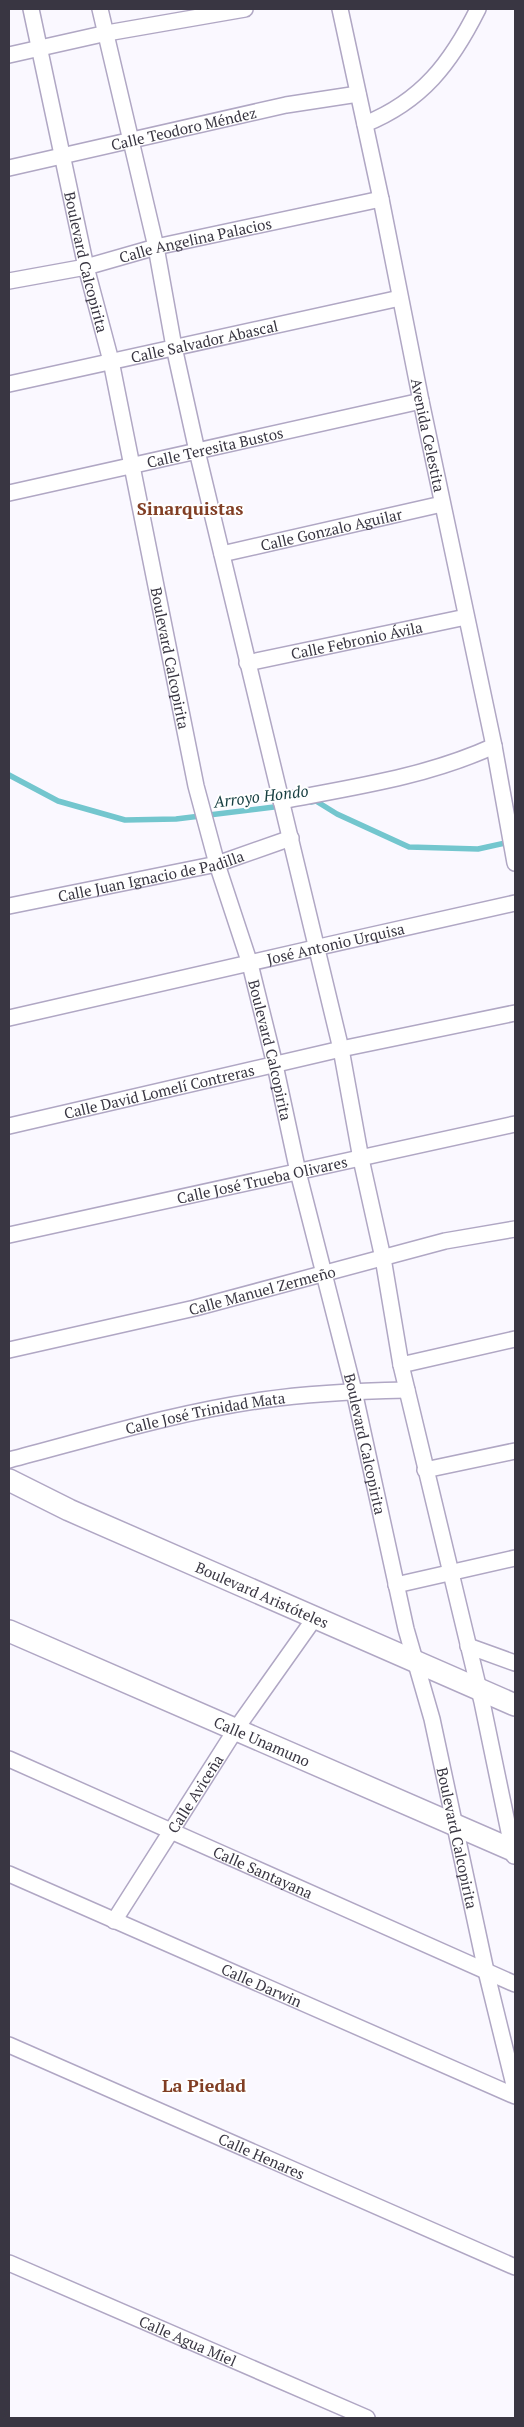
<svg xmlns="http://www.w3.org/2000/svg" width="524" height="2427" font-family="'PT Serif',serif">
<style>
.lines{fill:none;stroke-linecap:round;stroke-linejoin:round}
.stream{stroke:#73c6ce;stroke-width:5.5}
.street-casing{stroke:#b0a7c4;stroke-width:18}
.secondary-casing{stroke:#b0a7c4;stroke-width:24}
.street{stroke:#fff;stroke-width:15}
.secondary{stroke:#fff;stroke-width:21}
.labels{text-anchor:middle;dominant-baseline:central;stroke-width:4;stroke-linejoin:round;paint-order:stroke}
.street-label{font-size:15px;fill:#393642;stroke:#fff}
.water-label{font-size:16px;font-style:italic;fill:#163e41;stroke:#fff}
.quarter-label{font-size:18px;font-weight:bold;fill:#813e24;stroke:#fff}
</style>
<rect width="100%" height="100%" fill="#faf8ff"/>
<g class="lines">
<!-- stream -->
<path class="stream" d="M 9,775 L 58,801 L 125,820 L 176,819 L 282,806
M 311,802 L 316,801 L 337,814 L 409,847 L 478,849 L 510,842"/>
<defs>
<g id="street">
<path id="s1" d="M 31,9 L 86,267 L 111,361 L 196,786 L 217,864 L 250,964 L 275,1065 L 298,1172 L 354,1391 L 406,1629 L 432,1719 L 486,1971 L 515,2089"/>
<path d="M 100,9 L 156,247 L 174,347 L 197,451 L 341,1049 L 361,1159 L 383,1258 L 401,1365 L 482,1702 L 514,1856"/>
<path id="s2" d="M 340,9 L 381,199 L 421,401 L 494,746 L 515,863"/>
<path d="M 9,55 L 107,33 L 245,9"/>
<path d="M 365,124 C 422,101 451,63 478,9"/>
<path id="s3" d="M 9,168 L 286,105 L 358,94"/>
<path id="s4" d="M 9,281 L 86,267 L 156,247 L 381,199"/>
<path id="s5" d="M 9,384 L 400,298"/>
<path id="s6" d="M 9,493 L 421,401"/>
<path id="s7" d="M 222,554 L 442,504"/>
<path id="s8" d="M 247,663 L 466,617"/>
<path d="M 281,801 C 354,787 426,777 494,746"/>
<path id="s9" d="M 9,906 L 217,864 L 291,838"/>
<path id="s10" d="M 9,1018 C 178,980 346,940 515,903"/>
<path id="s11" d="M 9,1126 L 341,1049 L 515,1013"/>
<path id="s12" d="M 9,1235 L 515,1124"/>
<path id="s13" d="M 9,1350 L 195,1308 L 445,1241 L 515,1229"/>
<path d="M 401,1365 L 515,1339"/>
<path id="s14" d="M 9,1460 C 93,1438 177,1412 263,1400 C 311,1393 359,1391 407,1390"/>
<path d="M 425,1470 L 515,1451"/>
<path d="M 396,1585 L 515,1558"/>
<path d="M 468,1646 L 515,1663"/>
<path id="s15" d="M 9,1759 L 515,1984"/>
<path id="s16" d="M 9,1874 L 515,2096"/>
<path id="s17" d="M 114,1921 L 236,1729 L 314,1619"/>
<path id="s18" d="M 9,2045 L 515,2267"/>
<path id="s19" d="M 9,2263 L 367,2418"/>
</g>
<g id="secondary">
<path id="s20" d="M 9,1480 L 69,1510 L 515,1705"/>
<path id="s21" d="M 9,1631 L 515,1851"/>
</g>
</defs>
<!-- street casing -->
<use href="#street" class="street-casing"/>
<!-- secondary casing -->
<use href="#secondary" class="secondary-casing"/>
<!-- street -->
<use href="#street" class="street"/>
<!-- secondary -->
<use href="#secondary" class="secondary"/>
</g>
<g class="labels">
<!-- street labels -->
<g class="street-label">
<text stroke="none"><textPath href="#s3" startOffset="179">Calle Teodoro Méndez</textPath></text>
<text stroke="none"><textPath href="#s4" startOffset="191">Calle Angelina Palacios</textPath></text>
<text stroke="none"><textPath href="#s1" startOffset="259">Boulevard Calcopirita</textPath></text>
<text stroke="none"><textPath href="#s5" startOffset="200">Calle Salvador Abascal</textPath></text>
<text stroke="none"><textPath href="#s2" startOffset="435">Avenida Celestita</textPath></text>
<text stroke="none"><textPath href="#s6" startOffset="211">Calle Teresita Bustos</textPath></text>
<text stroke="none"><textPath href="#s7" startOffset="112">Calle Gonzalo Aguilar</textPath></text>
<text stroke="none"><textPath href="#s8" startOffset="112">Calle Febronio Ávila</textPath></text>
<text stroke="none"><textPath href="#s1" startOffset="664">Boulevard Calcopirita</textPath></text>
<text stroke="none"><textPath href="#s9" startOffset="145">Calle Juan Ignacio de Padilla</textPath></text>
<text stroke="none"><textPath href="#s10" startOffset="335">José Antonio Urquisa</textPath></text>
<text stroke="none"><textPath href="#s1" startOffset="1069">Boulevard Calcopirita</textPath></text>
<text stroke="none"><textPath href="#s11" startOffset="154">Calle David Lomelí Contreras</textPath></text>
<text stroke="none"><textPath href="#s12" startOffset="259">Calle José Trueba Olivares</textPath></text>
<text stroke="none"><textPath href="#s13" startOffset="260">Calle Manuel Zermeño</textPath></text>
<text stroke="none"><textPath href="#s14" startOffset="202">Calle José Trinidad Mata</textPath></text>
<text stroke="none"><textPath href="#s1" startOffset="1474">Boulevard Calcopirita</textPath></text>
<text stroke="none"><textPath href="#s20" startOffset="278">Boulevard Aristóteles</textPath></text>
<text stroke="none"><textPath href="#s21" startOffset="276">Calle Unamuno</textPath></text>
<text stroke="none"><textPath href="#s17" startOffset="151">Calle Aviceña</textPath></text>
<text stroke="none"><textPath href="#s1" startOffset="1879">Boulevard Calcopirita</textPath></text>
<text stroke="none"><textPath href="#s15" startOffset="278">Calle Santayana</textPath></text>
<text stroke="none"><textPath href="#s16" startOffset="276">Calle Darwin</textPath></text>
<text stroke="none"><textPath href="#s18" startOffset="276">Calle Henares</textPath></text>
<text stroke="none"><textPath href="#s19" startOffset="195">Calle Agua Miel</textPath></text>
</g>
<!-- water labels -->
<g class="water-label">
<text transform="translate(261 796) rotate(-7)">Arroyo Hondo</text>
</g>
<!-- quarter labels -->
<g class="quarter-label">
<text x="190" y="508">Sinarquistas</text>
<text x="204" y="2085">La Piedad</text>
</g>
</g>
<!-- border -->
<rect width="524" height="2427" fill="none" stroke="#393642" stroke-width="20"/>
</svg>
